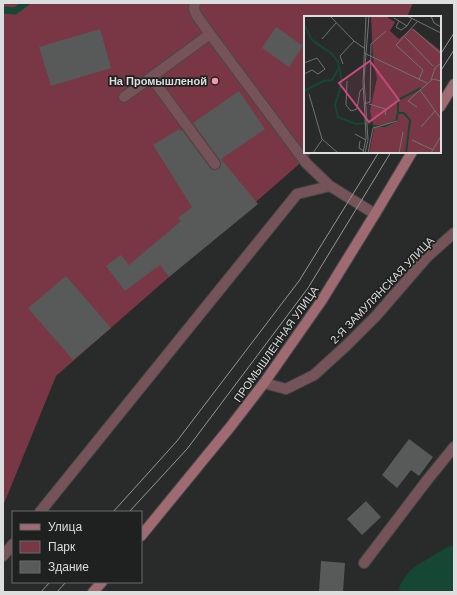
<svg xmlns="http://www.w3.org/2000/svg" width="457" height="595" font-family="Helvetica,sans-serif">
<style>
.green{fill:#793745}
.lines{fill:none;stroke-linecap:round;stroke-linejoin:round}
.stream{stroke:#164734;stroke-width:7}
.river{stroke:#164734;stroke-width:40}
.building{fill:#575a58}
.lane-casing{stroke:#464847;stroke-width:12}
.secondary-casing{stroke:#464847;stroke-width:12}
.lane{stroke:#765359;stroke-width:10}
.secondary{stroke:#a06a73;stroke-width:10}
.tram{stroke:#949695;stroke-width:1}
.poi-dot{fill:#f39aaa;stroke:#1f2120;stroke-width:1.5}
.labels{text-anchor:middle;dominant-baseline:central;stroke-width:3.5;stroke-linejoin:round;paint-order:stroke}
.poi-label{font-size:11px;font-weight:bold;fill:#dcdedd;stroke:#1f2120;text-anchor:end}
.street-label{font-size:11px;fill:#dcdedd;stroke:#1f2120}
.inset-river{fill:none;stroke:#164734;stroke-width:2}
.inset-road{fill:none;stroke:#717372;stroke-width:1}
.view{fill:#c84a7c;fill-opacity:0.15;stroke:#c84a7c;stroke-width:2}
.inset-edge{fill:none;stroke:#dcdedd;stroke-width:2}
</style>
<rect width="100%" height="100%" fill="#292b2a"/>
<!-- green -->
<path class="green" d="M 3,3 L 413,3 L 407,17 L 305,17 L 305,152 L 313,152 L 203,248 L 169,277 L 56,376 L 3,506 Z"/>
<g class="lines">
<!-- stream -->
<path class="stream" d="M 3,10 L 15,11 L 26,3"/>
<!-- river -->
<path class="river" d="M 419,592 L 425,584 L 454,566"/>
</g>
<!-- building -->
<path class="building" d="M 276,27 L 303,46 L 289,67 L 262,48 Z
M 100,29 L 111,68 L 51,86 L 39,47 Z
M 239,91 L 265,129 L 221,159 L 258,204 L 169,277 L 160,265 L 125,291 L 106,266 L 121,255 L 129,265 L 181,221 L 178,218 L 192,207 L 153,145 L 179,129 L 180,131 L 182,130 L 210,168 L 213,170 L 219,169 L 221,166 L 221,163 L 220,160 L 193,123 Z
M 66,276 L 111,328 L 73,360 L 28,308 Z
M 409,439 L 433,457 L 419,476 L 411,470 L 397,488 L 382,475 Z
M 366,501 L 381,517 L 362,535 L 347,519 Z
M 321,561 L 345,563 L 343,592 L 319,592 Z"/>
<g class="lines">
<defs>
<path id="lane" d="M 195,3 L 194,9 L 197,16 L 210,34 L 306,163 L 330,186
M 151,77 L 215,164
M 124,97 L 210,34
M 264,383 L 286,389 L 314,375 L 347,345 L 376,316 L 427,257 L 454,233
M 40,512 L 297,194 L 330,186 L 375,214
M 3,556 L 13,544
M 364,563 L 428,479 L 454,447"/>
<path id="secondary" d="M 440,107 L 454,84
M 141,536 L 231,426 L 264,383 L 322,300 L 375,214 L 412,152
M 93,592 L 102,582"/>
</defs>
<!-- lane casing -->
<use href="#lane" class="lane-casing"/>
<!-- secondary casing -->
<use href="#secondary" class="secondary-casing"/>
<!-- lane -->
<use href="#lane" class="lane"/>
<!-- secondary -->
<use href="#secondary" class="secondary"/>
<!-- tram -->
<path class="tram" d="M 440,55 L 454,33
M 440,72 L 454,50
M 113,512 L 177,441 L 299,281 L 379,152
M 129,512 L 187,449 L 308,288 L 391,152
M 41,592 L 50,582
M 57,592 L 66,582"/>
</g>
<!-- markers -->
<circle class="poi-dot" cx="215" cy="81" r="4"/>
<g class="labels">
<!-- poi labels -->
<g class="poi-label">
<text x="207" y="81">На Промышленой</text>
</g>
<!-- street labels -->
<g class="street-label">
<text transform="translate(382 290) rotate(-46)">2-Я ЗАМУЛЯНСКАЯ УЛИЦА</text>
<text transform="translate(276 344) rotate(-55)">ПРОМЫШЛЕННАЯ УЛИЦА</text>
</g>
</g>
<!-- overview -->
<g transform="translate(304 16)">
<rect width="137" height="137" fill="#292b2a"/>
<path d="M 67,0 L 85,0 L 84,2 L 91,6 L 86,15 L 95,23 L 108,12 L 137,35 L 137,137 L 65,137 L 70,113 L 66,95 L 73,62 L 69,45 Z" fill="#793745"/>
<path class="inset-river" d="M 0,8 L 8,24 L 28,38 L 34,46 L 38,66 L 31,89 L 34,101 L 52,108 L 66,107 L 70,110 L 81,110 L 92,105 L 94,97 L 100,97 L 106,104 L 102,137M 0,75 L 20,65 L 28,64 L 35,52M 94,97 L 94,84 L 117,72"/>
<path class="inset-road" d="M 26,0 L 50,25 L 60,32M 103,0 L 137,17M 127,0 L 130,7 L 137,11M 90,2 L 103,10 L 108,2M 95,5 L 92,11 L 97,14 L 103,10M 113,6 L 92,29 L 119,54 L 115,63M 109,13 L 137,38M 101,21 L 129,50M 18,23 L 32,7M 60,37 L 123,67M 0,47 L 13,42 L 21,53 L 14,58 L 8,54 L 0,58M 39,48 L 36,40 L 50,25M 127,64 L 131,52 L 137,47M 43,65 L 42,89 L 47,95 L 53,93 L 56,75 L 59,72M 5,78 L 18,123 L 34,137M 60,88 L 66,86 L 67,28 L 82,15M 65,88 L 82,93 L 81,99M 113,91 L 104,85 L 116,74M 61,101 L 59,67 L 62,0M 137,103 L 116,74 L 129,63 L 137,65M 117,111 L 131,95M 51,118 L 62,124M 108,124 L 129,134M 56,125 L 55,132 L 60,135M 9,137 L 18,124M 59,137 L 62,122 L 61,101M 61,137 L 64,124 L 60,63 L 65,0M 64,137 L 69,112 L 93,105M 95,137 L 99,116M 127,137 L 137,120"/>
<path class="view" d="M 66,45 L 95,84 L 65,106 L 35,67 Z"/>
<rect width="137" height="137" class="inset-edge"/>
</g>
<!-- border -->
<rect width="457" height="595" fill="none" stroke="#dcdedd" stroke-width="8"/>
<!-- legend -->
<rect x="12" y="511" width="130" height="72" fill="#1f2120" stroke="#6b6d6c"/>
<rect x="20" y="524" width="20" height="6" fill="#a06a73" stroke="#6b6d6c"/>
<text x="48" y="531" font-size="12" fill="#dcdedd">Улица</text>
<rect x="20" y="541" width="20" height="12" fill="#793745" stroke="#6b6d6c"/>
<text x="48" y="551" font-size="12" fill="#dcdedd">Парк</text>
<rect x="20" y="561" width="20" height="12" fill="#575a58" stroke="#6b6d6c"/>
<text x="48" y="571" font-size="12" fill="#dcdedd">Здание</text>
</svg>
